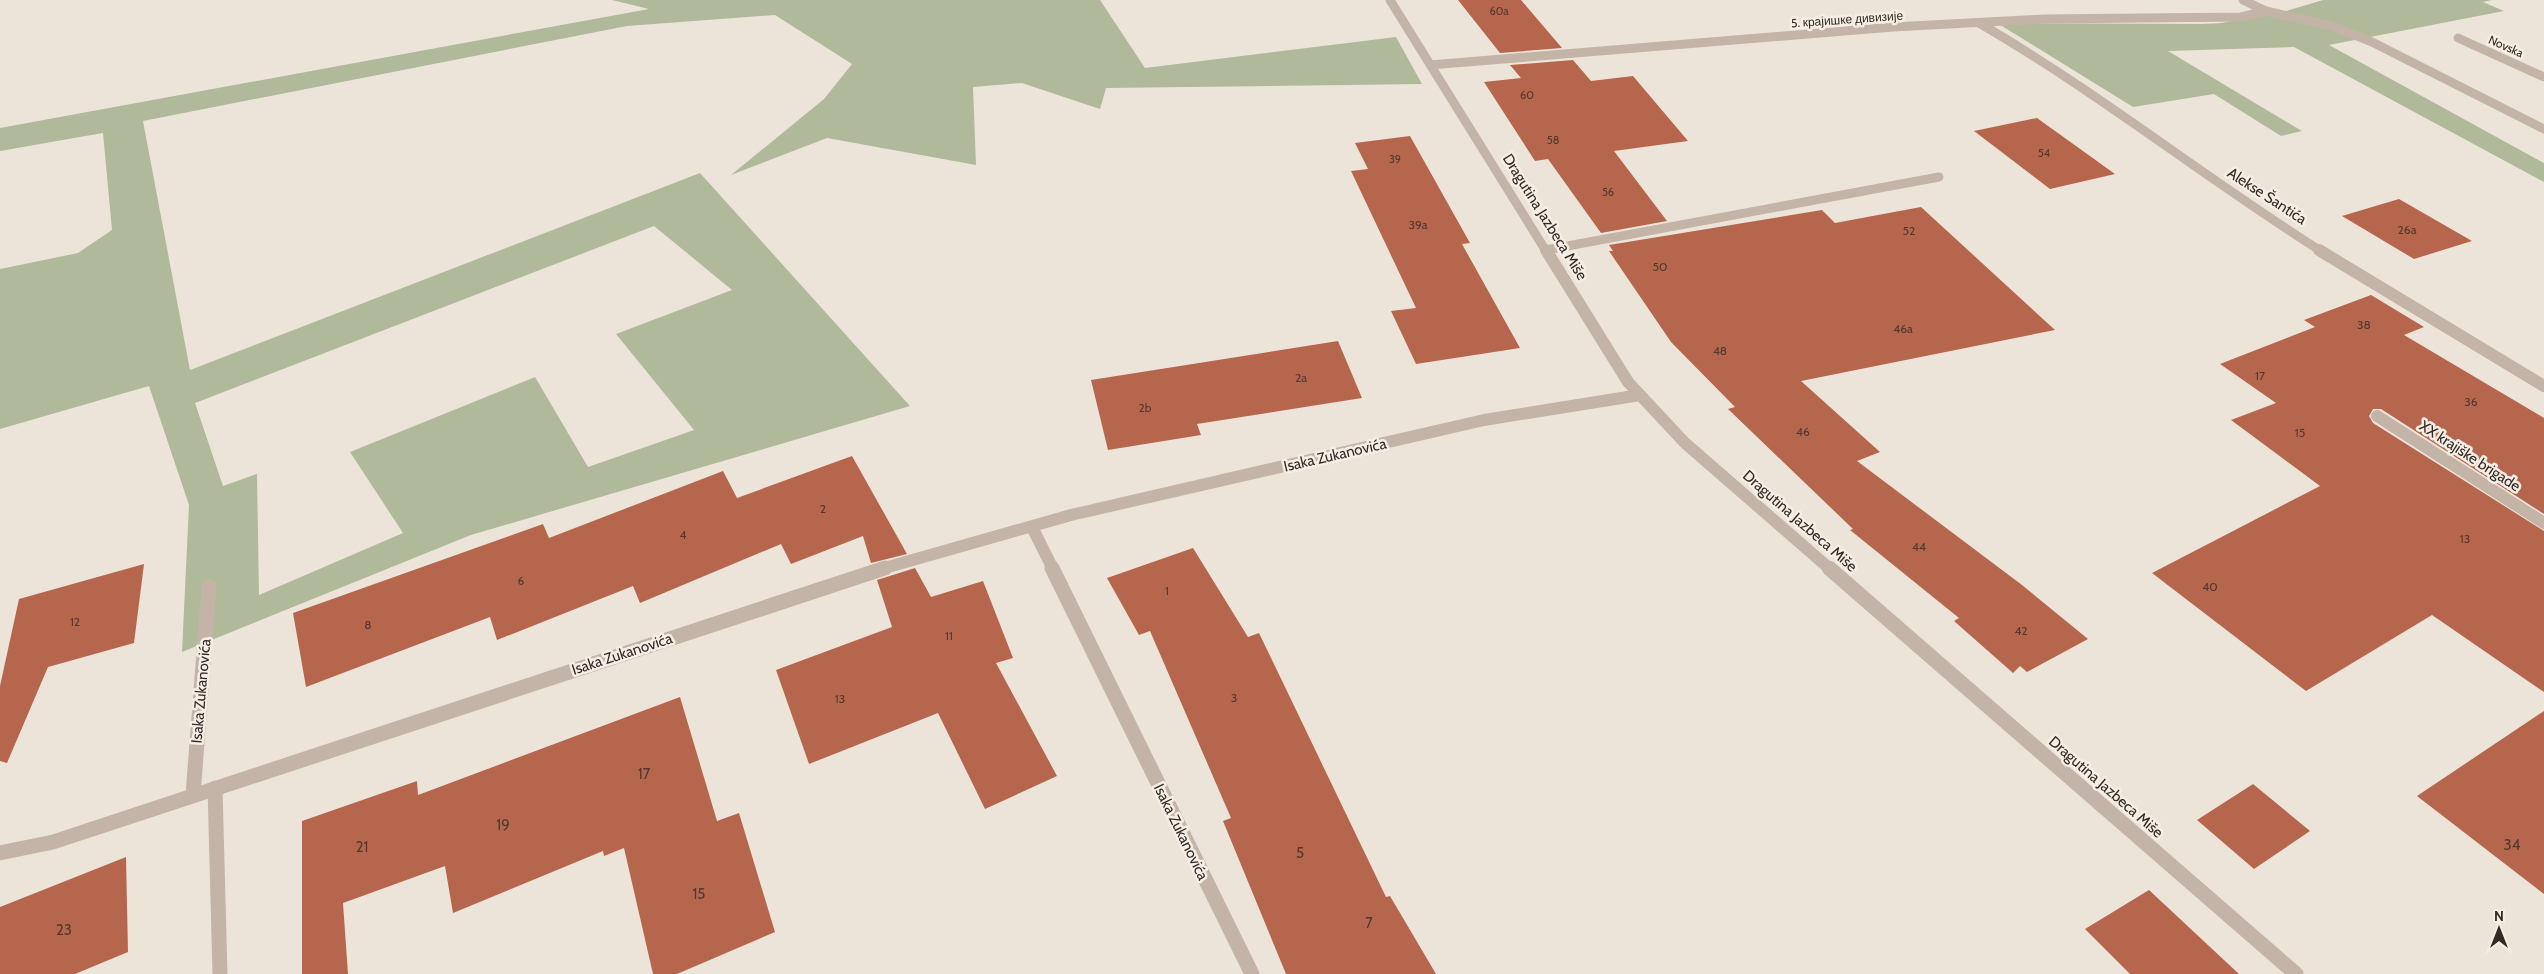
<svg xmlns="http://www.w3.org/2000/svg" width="2544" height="974" font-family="Cabin,sans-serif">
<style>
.green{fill:#b0ba9b;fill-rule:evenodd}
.building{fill:#b7664e}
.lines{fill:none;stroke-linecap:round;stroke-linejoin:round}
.lane{stroke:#c4b4a7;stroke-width:9}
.street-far2{stroke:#c4b4a7;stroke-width:9}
.street-far1{stroke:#c4b4a7;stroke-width:12}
.street{stroke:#c4b4a7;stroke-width:15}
.labels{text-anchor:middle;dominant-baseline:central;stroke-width:5;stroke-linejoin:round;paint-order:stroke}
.far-number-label{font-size:11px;fill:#523930}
.far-street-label{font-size:12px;fill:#312a26;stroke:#f6eee4}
.number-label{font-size:12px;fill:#523930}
.street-label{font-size:15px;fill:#312a26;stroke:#f6eee4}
.near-number-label{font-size:15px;fill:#523930}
</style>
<rect width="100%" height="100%" fill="#ede4d9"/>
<!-- green -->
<path class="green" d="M 612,0 L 1100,0 L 1145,68 L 1396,37 L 1422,84 L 1106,88 L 1100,109 L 1022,83 L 973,87 L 976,165 L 827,138 L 731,175 L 824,99 L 852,64 L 775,15 L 627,26 L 143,121 L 190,370 L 700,173 L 910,406 L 471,535 L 182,652 L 189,505 L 149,386 L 0,429 L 0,269 L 78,253 L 112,230 L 103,133 L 0,151 L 0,128 L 649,9 ZM 654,226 L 732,290 L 616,334 L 694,430 L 588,467 L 535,377 L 350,452 L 403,533 L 259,595 L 257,474 L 223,486 L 195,403 Z
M 2323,0 L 2492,0 L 2483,2 L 2504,11 L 2329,45 L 2544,163 L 2544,182 L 2294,47 L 2168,51 L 2302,131 L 2281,136 L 2214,94 L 2133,107 L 1997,23 L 2203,24 C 2218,23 2237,24 2246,11 L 2283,12 Z"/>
<!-- building -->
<path class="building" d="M 1458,0 L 1521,0 L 1562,48 L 1500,53 Z
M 1573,60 L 1591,81 L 1633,76 L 1688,141 L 1614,151 L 1667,221 L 1601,233 L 1548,159 L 1535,161 L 1484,82 L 1521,78 L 1510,65 Z
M 2037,118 L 2115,174 L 2050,189 L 1974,131 Z
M 1410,136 L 1470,243 L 1462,244 L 1520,348 L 1416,364 L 1391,311 L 1416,308 L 1351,171 L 1368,169 L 1355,143 Z
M 2399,199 L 2472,241 L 2414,259 L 2342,216 Z
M 1921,207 L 2055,330 L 1801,381 L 1880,452 L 1857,461 L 2022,585 L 2088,639 L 2027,672 L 2020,666 L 2013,673 L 1954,621 L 1959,618 L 1850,530 L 1853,529 L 1728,409 L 1735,407 L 1671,342 L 1609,251 L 1613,251 L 1609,245 L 1822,210 L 1835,223 Z
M 2371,295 L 2424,327 L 2404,335 L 2544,418 L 2544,514 L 2381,409 L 2373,409 L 2369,416 L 2373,423 L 2544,531 L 2544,692 L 2432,615 L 2306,691 L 2152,573 L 2320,486 L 2231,420 L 2276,403 L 2220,364 L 2315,327 L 2304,320 Z
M 1338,341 L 1362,398 L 1197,424 L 1201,435 L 1108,450 L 1091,380 Z
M 852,456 L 907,554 L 871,563 L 863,536 L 791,564 L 781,544 L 640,603 L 633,586 L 497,640 L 490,617 L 306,687 L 293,613 L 543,524 L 549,538 L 723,471 L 737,498 Z
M 1193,548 L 1248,637 L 1259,633 L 1386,897 L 1390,896 L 1436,974 L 1286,974 L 1223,821 L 1231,818 L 1150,631 L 1139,635 L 1107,578 Z
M 144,564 L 134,643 L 48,667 L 7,763 L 0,761 L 0,686 L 19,599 Z
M 915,568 L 931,597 L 983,581 L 1013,658 L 996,663 L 1057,776 L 985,809 L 938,713 L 809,764 L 776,670 L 892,627 L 877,580 Z
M 680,697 L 717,821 L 739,813 L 775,932 L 677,974 L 653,974 L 624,848 L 604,856 L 603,851 L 453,913 L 445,866 L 343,903 L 348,974 L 302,974 L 302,821 L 417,781 L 418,795 Z
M 2544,711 L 2544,894 L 2417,796 Z
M 2253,784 L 2310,831 L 2254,869 L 2197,820 Z
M 126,857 L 128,952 L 75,974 L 0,974 L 0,907 Z
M 2149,890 L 2239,974 L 2130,974 L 2085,929 Z"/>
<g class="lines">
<!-- lane -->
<path class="lane" d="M 2243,0 L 2266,11
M 1546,250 L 1939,177"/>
<!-- street-far2 -->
<path class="street-far2" d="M 1390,0 L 1546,251
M 1979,23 C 2098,92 2205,178 2321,251
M 2458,38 L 2544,77
M 1430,65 L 1893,27 L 2044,19 L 2241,17 L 2266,11 L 2332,26 L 2372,42 L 2544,129"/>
<!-- street-far1 -->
<path class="street-far1" d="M 1546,250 L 1628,382 L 1685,443 L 1830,569
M 2319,250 L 2544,386
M 2377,416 L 2544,523
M 1032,527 L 1053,569
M 881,569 L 1071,515 L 1484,420 L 1640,395"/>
<!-- street -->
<path class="street" d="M 1052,568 L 1252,974
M 1829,568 L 2296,974
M 215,788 L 220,974
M 193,795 L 209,587
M 0,853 L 53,842 L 885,568"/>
</g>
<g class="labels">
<!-- far-number labels -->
<g class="far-number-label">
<text x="1499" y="11">60a</text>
<text x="1527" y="95">60</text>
<text x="1553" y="140">58</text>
<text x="2044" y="153">54</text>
<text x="1395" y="159">39</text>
<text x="1608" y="192">56</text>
</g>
<!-- far-street labels -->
<g class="far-street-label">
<text transform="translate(1847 19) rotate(-4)">5. крајишке дивизије</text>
<text transform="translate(2506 46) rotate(24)">Novska</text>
</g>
<!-- number labels -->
<g class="number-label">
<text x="1418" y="224">39a</text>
<text x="2407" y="229">26a</text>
<text x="1909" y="230">52</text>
<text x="1660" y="266">50</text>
<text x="2364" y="324">38</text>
<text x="1903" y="328">46a</text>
<text x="1720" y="350">48</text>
<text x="2260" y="375">17</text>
<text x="1301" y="377">2a</text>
<text x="2471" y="401">36</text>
<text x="1145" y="407">2b</text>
<text x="1803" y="431">46</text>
<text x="2300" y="432">15</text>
<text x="823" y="508">2</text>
<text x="683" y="534">4</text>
<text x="2465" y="538">13</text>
<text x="1919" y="546">44</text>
<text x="521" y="580">6</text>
<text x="2210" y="586">40</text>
<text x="1167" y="590">1</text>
<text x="75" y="621">12</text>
<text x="368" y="624">8</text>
<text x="2021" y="630">42</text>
<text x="949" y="635">11</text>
<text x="1234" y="697">3</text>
<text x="840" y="698">13</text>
</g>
<!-- street labels -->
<g class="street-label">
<text transform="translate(2267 196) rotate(33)">Alekse Šantića</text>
<text transform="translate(1545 217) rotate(58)">Dragutina Jazbeca Miše</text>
<text transform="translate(1335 455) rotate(-13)">Isaka Zukanovića</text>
<text transform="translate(2470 456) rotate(33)">XX krajiške brigade</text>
<text transform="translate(1800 521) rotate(41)">Dragutina Jazbeca Miše</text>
<text transform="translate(622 654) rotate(-18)">Isaka Zukanovića</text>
<text transform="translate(201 691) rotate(-85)">Isaka Zukanovića</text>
<text transform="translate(2106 787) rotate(41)">Dragutina Jazbeca Miše</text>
<text transform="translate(1181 832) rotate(64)">Isaka Zukanovića</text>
</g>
<!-- near-number labels -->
<g class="near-number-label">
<text x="644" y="774">17</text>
<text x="503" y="825">19</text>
<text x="2512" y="845">34</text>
<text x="362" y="847">21</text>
<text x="1300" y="853">5</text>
<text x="699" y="894">15</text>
<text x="1369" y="923">7</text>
<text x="64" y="930">23</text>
</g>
</g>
<!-- north arrow -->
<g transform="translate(2499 929)" stroke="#f6eee4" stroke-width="4" paint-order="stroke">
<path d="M0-4L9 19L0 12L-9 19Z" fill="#312a26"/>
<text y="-8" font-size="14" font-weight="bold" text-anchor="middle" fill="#312a26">N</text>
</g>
</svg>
